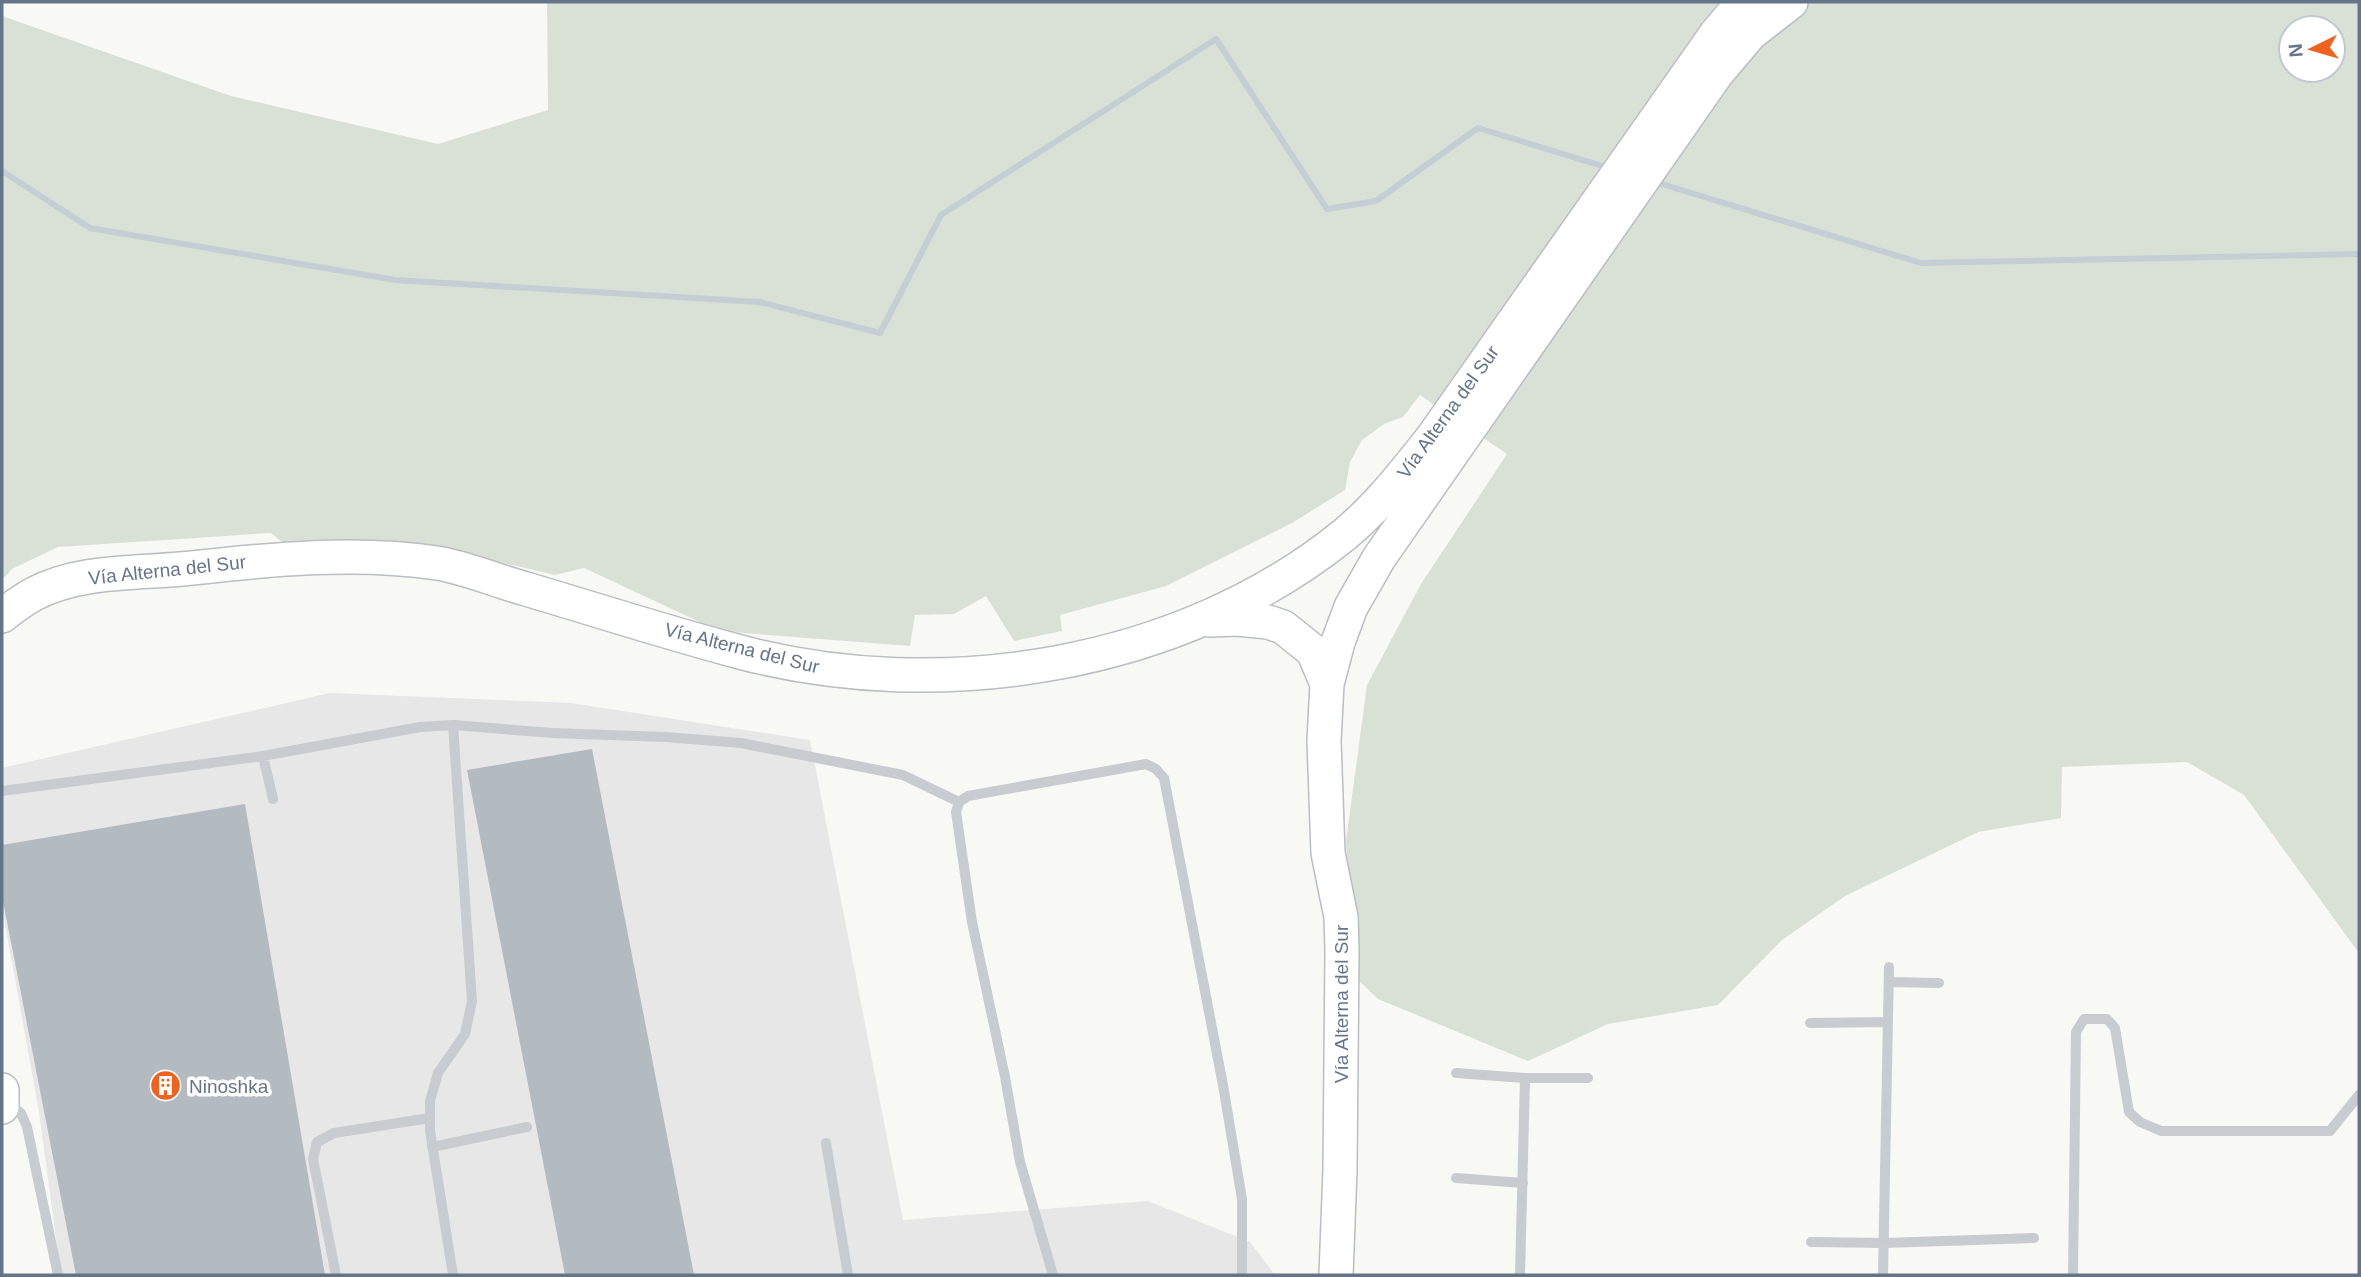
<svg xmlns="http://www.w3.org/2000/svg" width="2361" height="1277" font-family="Helvetica,sans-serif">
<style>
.built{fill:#e6e7e6}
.green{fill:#d9e1d6;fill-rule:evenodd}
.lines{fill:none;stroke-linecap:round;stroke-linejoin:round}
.stream{stroke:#c4ced4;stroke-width:6}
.building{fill:#b3bac0}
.highway-casing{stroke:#babdc1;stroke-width:36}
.lane{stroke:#c8cbcf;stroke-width:10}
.highway{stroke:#fff;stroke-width:33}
.labels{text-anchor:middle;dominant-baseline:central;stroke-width:7;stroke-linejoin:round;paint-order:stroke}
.street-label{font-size:19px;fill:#657589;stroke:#fff}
.poi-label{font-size:19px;fill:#657589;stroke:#fff;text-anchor:start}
</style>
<rect width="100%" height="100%" fill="#f8f8f5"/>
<!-- built -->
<path class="built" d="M 330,693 L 571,703 L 810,740 L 903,1220 L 1148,1201 L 1250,1242 L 1275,1275 L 61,1275 L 39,1112 L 2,907 L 2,768 Z"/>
<!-- green -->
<path class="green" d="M 547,2 L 2359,2 L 2359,953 L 2244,795 L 2187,762 L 2062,767 L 2061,818 L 1978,832 L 1845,896 L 1782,940 L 1718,1005 L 1608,1024 L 1528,1061 L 1378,999 L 1351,973 L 1346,841 L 1367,685 L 1421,584 L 1507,454 L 1420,395 L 1403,417 L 1384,424 L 1362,440 L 1350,462 L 1345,490 L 1292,523 L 1166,586 L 1060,615 L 1062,631 L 1014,641 L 986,596 L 954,614 L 915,615 L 910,646 L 719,631 L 584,568 L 555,575 L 423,544 L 282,542 L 271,533 L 58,547 L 12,569 L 2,580 L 2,16 L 231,96 L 438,144 L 548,110 ZM 2291,28 L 2333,28 L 2333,70 L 2291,70 Z"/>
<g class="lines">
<!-- stream -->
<path class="stream" d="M 2,171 L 90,228 L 395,280 L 760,302 L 880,333 L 941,215 L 1216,39 L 1327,209 L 1376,201 L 1478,128 L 1609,168
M 1652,181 L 1921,263 L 2359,254"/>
</g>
<!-- building -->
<path class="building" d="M 592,749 L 694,1275 L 565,1275 L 467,770 Z
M 245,804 L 325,1275 L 76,1275 L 2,896 L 2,845 Z"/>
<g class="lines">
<defs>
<path id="highway" d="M 2,616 C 12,608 23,600 34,594 C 81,569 140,574 192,568 C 273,559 356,551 437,563 C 467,568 497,581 526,589 C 597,610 668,633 740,652 C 940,705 1181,667 1344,535 C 1378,507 1405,472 1432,438 L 1716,34 L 1732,15 L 1750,2
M 1210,620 L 1237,619 L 1268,622 L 1283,627 L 1313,651 L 1327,684
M 2,1090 L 2,1107
M 1336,1275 L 1340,1170 L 1342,951 L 1341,917 L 1328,853 L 1324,741 L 1327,684 L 1338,642 L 1351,607 L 1379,558 L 1717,73 L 1750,34 L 1791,2"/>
</defs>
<!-- highway casing -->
<use href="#highway" class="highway-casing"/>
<!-- lane -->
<path class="lane" d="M 263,756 L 273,799
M 2,791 L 263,756 L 420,727 L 453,725 L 553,733 L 665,737 L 741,743 L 903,775 L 959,802
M 1889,982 L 1939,983
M 1810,1023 L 1888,1022
M 1456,1073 L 1525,1078 L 1588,1078
M 9,1103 L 21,1113 L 27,1127 L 58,1275
M 826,1143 L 848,1275
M 432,1147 L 527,1127
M 1456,1178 L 1523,1183
M 1811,1242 L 1884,1243 L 2034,1238
M 336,1275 L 313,1159 L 317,1142 L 334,1133 L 430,1118
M 453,1275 L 430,1131 L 430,1101 L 438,1073 L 465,1034 L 472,1001 L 453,725
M 1053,1275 L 1020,1162 L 1005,1077 L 972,922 L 956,812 L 959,802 L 968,796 L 1146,764 L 1156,769 L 1164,778 L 1223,1085 L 1242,1199 L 1242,1275
M 1520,1275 L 1525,1078
M 1883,1275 L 1889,967
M 2073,1275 L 2076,1032 L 2084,1019 L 2107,1019 L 2115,1028 L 2129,1112 L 2140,1122 L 2161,1131 L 2330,1131 L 2359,1095"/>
<!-- highway -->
<use href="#highway" class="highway"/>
</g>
<!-- icons -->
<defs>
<symbol id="building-disc" viewBox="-11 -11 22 22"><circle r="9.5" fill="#ef631e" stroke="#fff"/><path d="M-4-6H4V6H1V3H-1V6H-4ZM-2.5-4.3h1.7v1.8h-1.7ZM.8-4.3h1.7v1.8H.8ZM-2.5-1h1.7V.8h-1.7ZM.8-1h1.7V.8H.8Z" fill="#fff"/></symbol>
</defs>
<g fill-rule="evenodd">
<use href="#building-disc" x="148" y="1068" width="35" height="35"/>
</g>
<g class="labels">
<!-- street labels -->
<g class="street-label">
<text transform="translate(1448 412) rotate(-54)">Vía Alterna del Sur</text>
<text transform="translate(167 570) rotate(-6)">Vía Alterna del Sur</text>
<text transform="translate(742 648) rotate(14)">Vía Alterna del Sur</text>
<text transform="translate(1341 1004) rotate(-90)">Vía Alterna del Sur</text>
</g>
<!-- poi labels -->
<g class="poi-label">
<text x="189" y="1086">Ninoshka</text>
</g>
</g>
<!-- border -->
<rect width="2361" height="1277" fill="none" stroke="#657589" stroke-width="7"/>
<!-- north arrow -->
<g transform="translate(2312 49) rotate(265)"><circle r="33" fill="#ffffff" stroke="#c1c8d0" stroke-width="2"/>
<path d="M0-5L12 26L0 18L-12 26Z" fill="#ef631e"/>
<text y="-10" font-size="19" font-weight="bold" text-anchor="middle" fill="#657589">N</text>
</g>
</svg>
